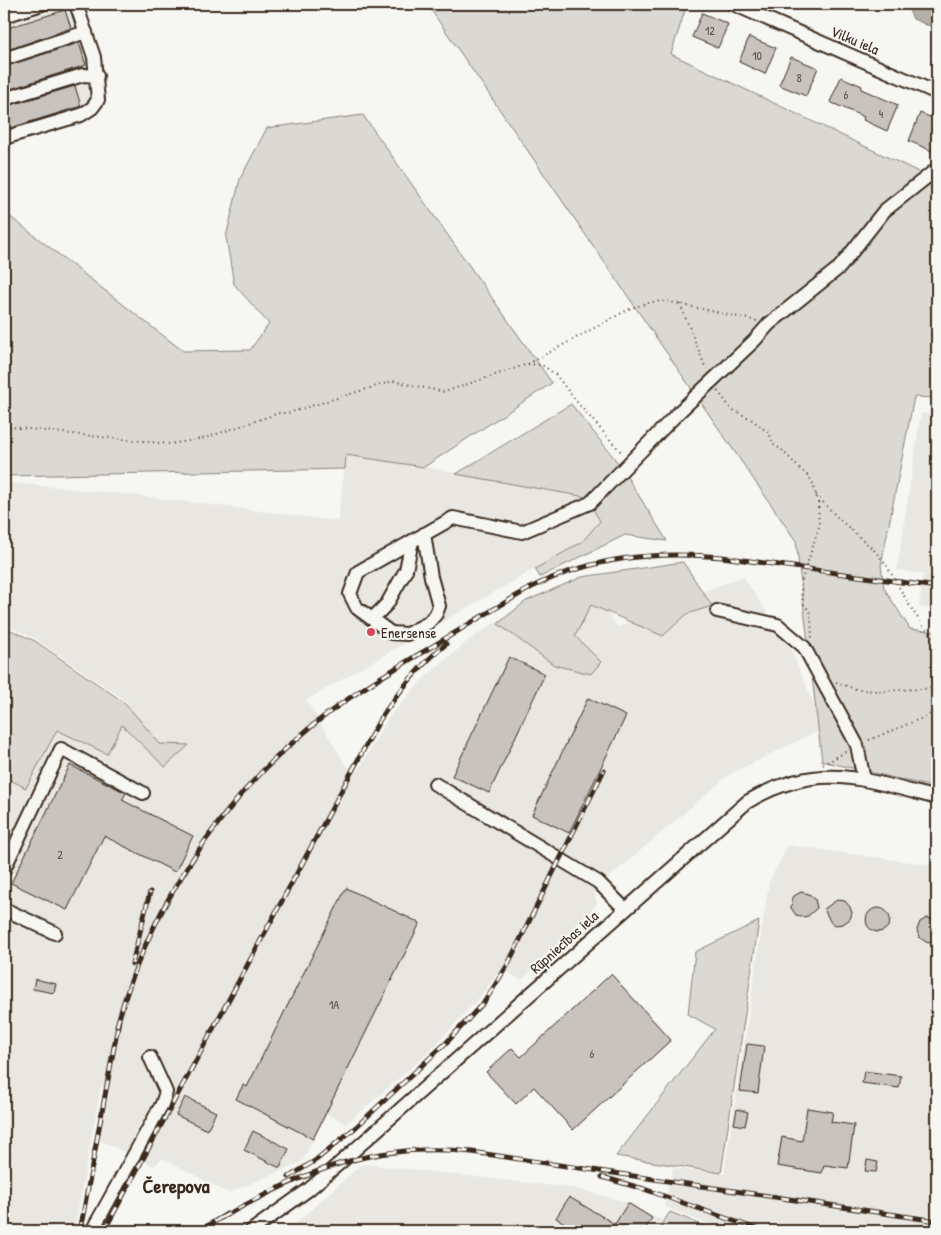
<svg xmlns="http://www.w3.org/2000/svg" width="941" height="1235" font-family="'Patrick Hand',sans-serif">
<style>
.built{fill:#e8e7e2}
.green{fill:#dad9d3;stroke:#8a8278}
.water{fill:#b6b0a9;stroke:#857a71}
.building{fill:#c8c3be;stroke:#3b2a1e}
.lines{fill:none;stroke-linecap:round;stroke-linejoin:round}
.minor-casing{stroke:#3b2a1e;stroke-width:16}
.path{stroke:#3b2a1e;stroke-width:2;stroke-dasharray:1 4;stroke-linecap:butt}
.minor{stroke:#f6f6f2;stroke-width:12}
.rail-casing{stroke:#3b2a1e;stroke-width:5}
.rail{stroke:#f6f6f2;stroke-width:3;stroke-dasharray:9;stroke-linecap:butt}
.poi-dot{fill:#d1495b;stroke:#f6f6f2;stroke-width:2}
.labels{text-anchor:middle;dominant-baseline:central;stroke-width:4;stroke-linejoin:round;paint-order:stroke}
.number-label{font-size:12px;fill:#5e5046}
.street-label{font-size:15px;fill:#3b2a1e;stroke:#f6f6f2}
.poi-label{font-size:15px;fill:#3b2a1e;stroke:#f6f6f2;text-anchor:start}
.district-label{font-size:20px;font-weight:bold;fill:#3b2a1e;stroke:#f6f6f2}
</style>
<rect width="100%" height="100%" fill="#f6f6f2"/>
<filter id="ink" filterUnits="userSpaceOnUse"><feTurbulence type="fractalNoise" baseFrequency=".02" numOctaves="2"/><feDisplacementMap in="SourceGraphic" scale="10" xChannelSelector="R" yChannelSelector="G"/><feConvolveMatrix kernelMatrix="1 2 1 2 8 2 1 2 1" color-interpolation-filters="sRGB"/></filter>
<g filter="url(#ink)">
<!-- built -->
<path class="built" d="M 4,4 L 82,4 L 101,62 L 104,94 L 97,113 L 75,125 L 4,142 Z
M 921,413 L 937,416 L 937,609 L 919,607 L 923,574 L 897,570 Z
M 346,455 L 424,467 L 586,497 L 600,520 L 582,542 L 306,700 L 346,765 L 358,771 L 388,718 L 423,679 L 469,640 L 518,607 L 583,581 L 618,627 L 743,576 L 790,648 L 824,728 L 730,774 L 594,890 L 597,904 L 522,980 L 501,969 L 480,997 L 426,1055 L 346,1124 L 327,1114 L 302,1162 L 228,1193 L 163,1158 L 154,1166 L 100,1140 L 110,1088 L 101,1086 L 74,1231 L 4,1231 L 4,778 L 19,786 L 51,719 L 108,747 L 128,702 L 34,638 L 4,624 L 4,482 L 133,495 L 338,521 Z
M 788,845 L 937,866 L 937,1231 L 724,1231 L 664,1206 L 673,1168 L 724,1174 L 769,882 Z
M 362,1164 L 573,1188 L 626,1202 L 654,1217 L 692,1231 L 287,1231 Z"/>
<!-- green -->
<path class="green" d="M 427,4 L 687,4 L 671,54 L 925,175 L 937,172 L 937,398 L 914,397 L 881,565 L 884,588 L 910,629 L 937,632 L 937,788 L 822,761 L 796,541 Z
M 363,115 L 552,383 L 424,467 L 346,455 L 345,469 L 4,476 L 4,212 L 183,351 L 250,350 L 269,324 L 234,284 L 226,237 L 240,179 L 267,128 Z
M 571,404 L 619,464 L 667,541 L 625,535 L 540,577 L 535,569 L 582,542 L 600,521 L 586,497 L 456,474 Z
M 683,562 L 712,606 L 687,614 L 663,636 L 591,605 L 575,636 L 601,662 L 591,674 L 554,665 L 498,624 L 526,601 L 582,577 Z
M 4,627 L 35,641 L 125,703 L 160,744 L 189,745 L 165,767 L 122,725 L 107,754 L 57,730 L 26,788 L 4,777 Z
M 759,921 L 721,1173 L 616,1156 L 715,1029 L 688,1014 L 695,952 Z
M 670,1212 L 717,1231 L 657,1231 Z"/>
<!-- water -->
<path class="water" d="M 906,4 L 937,4 L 937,29 L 913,19 Z"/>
<!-- building -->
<path class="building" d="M 65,10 L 71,28 L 4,51 L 4,29 Z
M 702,13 L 728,24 L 718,48 L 692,37 Z
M 749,37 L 776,48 L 765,74 L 739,62 Z
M 79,43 L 86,65 L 4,91 L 4,67 Z
M 791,57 L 818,68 L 806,96 L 779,85 Z
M 841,77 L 862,86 L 861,89 L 898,105 L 887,131 L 863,120 L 864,117 L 830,102 Z
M 75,86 L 81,106 L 4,130 L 4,107 Z
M 920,113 L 937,120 L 937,138 L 932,151 L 909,141 Z
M 509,657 L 545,674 L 489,793 L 452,776 Z
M 588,698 L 626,716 L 569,833 L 532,815 Z
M 70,765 L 126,793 L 122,800 L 193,836 L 175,872 L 104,836 L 67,910 L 11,883 Z
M 346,888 L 420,923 L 313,1139 L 236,1099 L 243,1085 L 247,1087 Z
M 801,892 L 809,894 L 815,899 L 817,908 L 808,916 L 804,917 L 796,915 L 791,908 L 792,900 L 794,896 Z
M 837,900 L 845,901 L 850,907 L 852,913 L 850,919 L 843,924 L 835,925 L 831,923 L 824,909 Z
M866 920a12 12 0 1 1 24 0a12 12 0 1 1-24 0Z
M 927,918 L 937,920 L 937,940 L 930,943 L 926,942 L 919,937 L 917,930 L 920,922 Z
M 611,974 L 671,1040 L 573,1130 L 534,1087 L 516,1104 L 486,1072 L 512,1048 L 521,1057 Z
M 35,979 L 56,984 L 54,993 L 33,989 Z
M 747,1044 L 764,1046 L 758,1093 L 740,1091 Z
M 864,1071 L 901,1076 L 899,1088 L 862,1083 Z
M 185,1097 L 216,1112 L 207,1130 L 176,1115 Z
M 807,1108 L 833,1112 L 831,1122 L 854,1125 L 848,1168 L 824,1165 L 822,1173 L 777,1166 L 782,1137 L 802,1141 Z
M 737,1109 L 748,1112 L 745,1126 L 734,1124 Z
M 253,1131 L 289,1149 L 280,1168 L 244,1150 Z
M 867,1160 L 878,1162 L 876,1172 L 865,1171 Z
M 569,1197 L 615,1224 L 628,1203 L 652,1218 L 644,1231 L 578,1231 L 556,1218 Z"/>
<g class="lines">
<defs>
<path id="minor" d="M 733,4 L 937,93
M 4,16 L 42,4
M 4,59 L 86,32
M 4,99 L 83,75 L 97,76
M 4,138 L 81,115 L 92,108 L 98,100 L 94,57 L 76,4
M 424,534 L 431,577 L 439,606 L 436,614 L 428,623 L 407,634 L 391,633 L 357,608 L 350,594 L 358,572 L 453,518 L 522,532 L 590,503 L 679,412 L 754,341 L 769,324 L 840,267 L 884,211 L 937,169
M 717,611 L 778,625 L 804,647 L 857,745 L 864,780
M 372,619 L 387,604 L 406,570 L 412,541
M 435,784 L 598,882 L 625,909
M 4,869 L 61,749 L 143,793
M 4,909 L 55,933
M 92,1231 L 162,1104 L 166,1092 L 150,1057
M 251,1231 L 308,1190 L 341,1162 L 747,802 C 818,760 863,779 937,798"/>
</defs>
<!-- minor casing -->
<use href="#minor" class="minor-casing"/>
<!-- path -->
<path class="path" d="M 925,25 L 927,21
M 680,304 L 706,369
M 528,364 L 542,365 L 555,374 L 581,407 L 622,453
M 718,391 L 731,409 L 751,419 L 769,433 L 774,445 L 781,449 L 801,470 L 807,475 L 812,481 L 818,502 L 819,527 L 801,583 L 801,593 L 804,605 L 809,610 L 811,616 L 812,638
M 4,426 L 71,434 L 171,444 L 205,438 L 279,413 L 288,413 L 393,381 L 444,392 L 528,364 L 631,308 L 652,302 L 666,301 L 757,321
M 816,495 L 838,518 L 875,551 L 887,566 L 911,608 L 923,626 L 937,640
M 836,682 L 858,690 L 883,691 L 937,688
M 869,740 L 925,717 L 937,710
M 823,765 L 847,751"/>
<!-- minor -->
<use href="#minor" class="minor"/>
<defs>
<path id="rail" d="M 132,964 L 150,892
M 117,1026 C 146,915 217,805 306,731 C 341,701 381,677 421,653 C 458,631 495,608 532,587 C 593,557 654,551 722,557 L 937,587
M 289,1177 L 316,1160 L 356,1127 L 448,1041 L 485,1001 L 507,966 L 604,770
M 602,1177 L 644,1189 L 762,1231
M 221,1218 C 305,1171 374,1141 472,1152 L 937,1221
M 80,1231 L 119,1020
M 104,1231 L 379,721 C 398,692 419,666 446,644
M 199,1231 L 227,1214"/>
</defs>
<!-- rail casing -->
<use href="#rail" class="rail-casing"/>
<!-- rail -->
<use href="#rail" class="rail"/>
</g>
</g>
<!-- markers -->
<circle class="poi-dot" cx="371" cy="632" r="5"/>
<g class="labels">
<!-- number labels -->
<g class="number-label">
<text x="710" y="30">12</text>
<text x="757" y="55">10</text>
<text x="799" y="77">8</text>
<text x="846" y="94">6</text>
<text x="881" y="113">4</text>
<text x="60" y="854">2</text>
<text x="334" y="1004">1A</text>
<text x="592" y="1053">6</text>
</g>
<!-- street labels -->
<g class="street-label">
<text transform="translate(855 40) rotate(23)">Vilku iela</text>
<text transform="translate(564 942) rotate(-42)">Rūpniecības iela</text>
</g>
<!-- poi labels -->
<g class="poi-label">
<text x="381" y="632">Enersense</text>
</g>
<!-- district labels -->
<g class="district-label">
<text x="176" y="1185">Čerepova</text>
</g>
</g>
<!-- margin -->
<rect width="941" height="1235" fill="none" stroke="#f6f6f2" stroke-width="20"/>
<rect x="10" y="10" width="921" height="1215" fill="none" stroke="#3b2a1e" stroke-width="2" filter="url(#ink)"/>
</svg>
